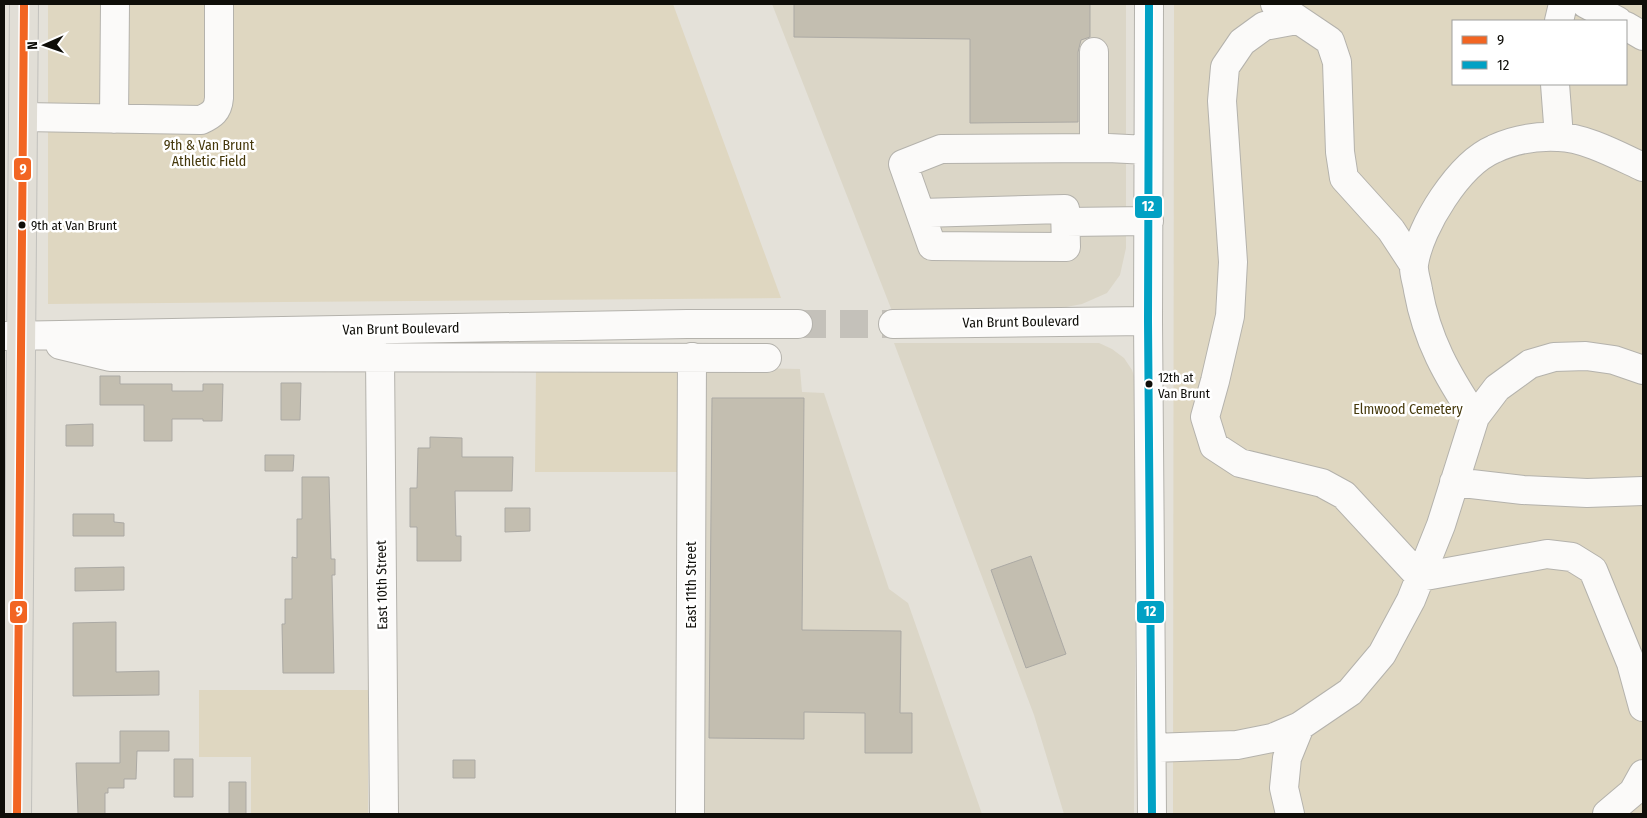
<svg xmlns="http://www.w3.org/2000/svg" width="1647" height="818" font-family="'Fira Sans Condensed',sans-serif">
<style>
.built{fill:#dbd6c7}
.green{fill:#dfd7c1;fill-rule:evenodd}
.building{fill:#c3beb0;stroke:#aba9a4}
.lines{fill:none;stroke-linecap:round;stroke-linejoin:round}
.minor-tunnel{stroke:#c4c1ba;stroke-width:28;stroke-dasharray:28 14;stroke-linecap:butt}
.minor-casing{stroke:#b4b2ac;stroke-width:30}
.major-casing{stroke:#c1c0bc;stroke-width:30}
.minor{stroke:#fbfaf9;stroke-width:28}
.major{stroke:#e1ded6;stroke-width:28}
.bus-1-casing{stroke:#fff;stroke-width:11}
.bus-2-casing{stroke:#fff;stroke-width:11}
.bus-1{stroke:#f26522;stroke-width:8}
.bus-2{stroke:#01a1c4;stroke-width:8}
.bus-dot{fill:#0f0e09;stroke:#fff;stroke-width:2}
.labels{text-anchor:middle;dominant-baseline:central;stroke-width:5;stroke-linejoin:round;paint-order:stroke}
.bus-label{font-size:13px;fill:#0f0e09;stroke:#fff;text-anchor:start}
.park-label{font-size:14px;fill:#45380b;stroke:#fff}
.street-label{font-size:14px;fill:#0f0e09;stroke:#fff}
.line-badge{stroke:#fff;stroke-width:2}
.badge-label{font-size:14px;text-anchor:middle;font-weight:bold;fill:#fff}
</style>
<rect width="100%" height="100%" fill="#e4e1d9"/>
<!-- built -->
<path class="built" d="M 772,4 L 1126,4 L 1126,248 L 1120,275 L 1107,293 L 1082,304 L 1056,309 L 892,311 Z
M 894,343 L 1099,343 L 1112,349 L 1124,358 L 1132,370 L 1137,385 L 1134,814 L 1064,814 L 1034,715 Z
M 712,367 L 800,369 L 802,392 L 824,393 L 889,589 L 908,603 L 982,814 L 697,814 L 704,368 Z"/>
<!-- green -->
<path class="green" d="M 48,4 L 673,4 L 781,298 L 48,304 Z
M 1174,4 L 1643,4 L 1643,814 L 1173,814 ZM 1453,21 L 1626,21 L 1626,84 L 1453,84 Z
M 536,367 L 676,370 L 680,376 L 680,472 L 535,472 Z
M 199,690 L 368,690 L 368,814 L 251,814 L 251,757 L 199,757 Z"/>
<!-- building -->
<path class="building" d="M 794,4 L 1090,4 L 1090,37 L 1081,40 L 1078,52 L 1078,122 L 970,123 L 970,39 L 794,37 Z
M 100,376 L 120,376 L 120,384 L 172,384 L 172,391 L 203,391 L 203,384 L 223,384 L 222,421 L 203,421 L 203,419 L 172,419 L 172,441 L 144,441 L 144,405 L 100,405 Z
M 281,383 L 301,383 L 300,420 L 281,420 Z
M 712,398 L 804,398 L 802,630 L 901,631 L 900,713 L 912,713 L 912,753 L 865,753 L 865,713 L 804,712 L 804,739 L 709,738 Z
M 93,424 L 93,446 L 66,446 L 66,425 Z
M 430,437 L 462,438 L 462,457 L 513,457 L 512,491 L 455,491 L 456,536 L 461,536 L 461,561 L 417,561 L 417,527 L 410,527 L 410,488 L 417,488 L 418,448 L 430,448 Z
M 265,455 L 294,455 L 293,471 L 265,471 Z
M 302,477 L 329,477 L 331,559 L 335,559 L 335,575 L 332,575 L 334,673 L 283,673 L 282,624 L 285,624 L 285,599 L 292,599 L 292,557 L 297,558 L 297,519 L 302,519 Z
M 505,508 L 530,508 L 530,531 L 505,532 Z
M 73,514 L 114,514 L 114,522 L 124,523 L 124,536 L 73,536 Z
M 1031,556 L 1066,654 L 1026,668 L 991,570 Z
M 124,567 L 124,590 L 75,591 L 75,568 Z
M 116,622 L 116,672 L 159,671 L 159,695 L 73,696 L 73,623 Z
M 120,731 L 169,731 L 169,751 L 137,751 L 136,779 L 124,779 L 124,788 L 108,788 L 108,793 L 105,793 L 105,814 L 78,814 L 76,763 L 120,763 Z
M 174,759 L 193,759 L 193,797 L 174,797 Z
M 453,760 L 475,760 L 475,778 L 453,778 Z
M 229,782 L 246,782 L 246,814 L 229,814 Z"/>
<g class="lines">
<!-- minor-tunnel -->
<path class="minor-tunnel" d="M 798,324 L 893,324"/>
<defs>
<path id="minor" d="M 1149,4 L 1148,321 L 1152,814
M 1275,4 L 1330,41 L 1337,62 L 1340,152 L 1344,178 L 1391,230 L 1414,265
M 1586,4 L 1618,21
M 1297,20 L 1264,26 L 1242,42 L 1225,67 L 1222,101 L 1233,262 L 1230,316 L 1215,381 L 1205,417 L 1214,446 L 1240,463 L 1322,483 L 1344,495 L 1420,577 L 1547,554 L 1572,557 L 1593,570 L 1631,663 L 1643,707
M 1559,21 L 1563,4
M 1626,26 L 1643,36
M 1094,52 L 1094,148
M 1555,84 L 1559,137
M 23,117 L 201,120 C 212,115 218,111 219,98 L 219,4
M 114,119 L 115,4
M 921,213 L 1065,209 L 1066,247 L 932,246 L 903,164 L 941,149 L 1108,148 L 1148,150
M 1066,222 L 1149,221
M 893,324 L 1148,321
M 4,336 L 687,324 L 798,324
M 60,345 L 110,357 L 767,358
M 380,356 L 384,814
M 1475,417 C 1447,375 1427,340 1418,290 C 1417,282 1413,272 1414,264 C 1420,226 1459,164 1494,149 C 1513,140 1537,136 1558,137 C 1584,137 1619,156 1643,167
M 1454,482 L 1523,490 L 1587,493 L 1643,491
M 1152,748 L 1237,745 L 1272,738 L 1300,726 L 1350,692 L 1382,654 L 1411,600 L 1441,525 L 1475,417 L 1497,388 L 1530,364 L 1554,357 L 1586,356 L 1614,360 L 1643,370
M 690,814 L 692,357
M 1290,814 L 1284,788 L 1287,758 L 1300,726
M 1607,814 L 1633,792 L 1643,774"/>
<path id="major" d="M 17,814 L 24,4"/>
</defs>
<!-- minor casing -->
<use href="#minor" class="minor-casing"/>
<!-- major casing -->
<use href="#major" class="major-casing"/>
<!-- minor -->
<use href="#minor" class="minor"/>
<!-- major -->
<use href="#major" class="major"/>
<defs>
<path id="bus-1" d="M 17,814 L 24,4"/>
<path id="bus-2" d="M 1149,4 L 1148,321 L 1152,814"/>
</defs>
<!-- bus-1 casing -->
<use href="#bus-1" class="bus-1-casing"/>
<!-- bus-2 casing -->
<use href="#bus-2" class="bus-2-casing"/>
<!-- bus-1 -->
<use href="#bus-1" class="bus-1"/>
<!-- bus-2 -->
<use href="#bus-2" class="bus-2"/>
</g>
<!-- markers -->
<g class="bus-dot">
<circle cx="22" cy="225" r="4.5"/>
<circle cx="1149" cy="384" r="4.5"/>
</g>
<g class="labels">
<!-- bus labels -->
<g class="bus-label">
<text x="31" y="225">9th at Van Brunt</text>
<text x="1158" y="377">12th at<tspan x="1158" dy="16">Van Brunt</tspan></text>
</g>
<!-- park labels -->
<g class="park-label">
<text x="209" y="145">9th &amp; Van Brunt<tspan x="209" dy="16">Athletic Field</tspan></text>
<text x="1408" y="409">Elmwood Cemetery</text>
</g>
<!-- street labels -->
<g class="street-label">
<text transform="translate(1021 322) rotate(-1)">Van Brunt Boulevard</text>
<text transform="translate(401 329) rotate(-1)">Van Brunt Boulevard</text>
<text transform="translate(382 585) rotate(-91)">East 10th Street</text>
<text transform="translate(691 585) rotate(-90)">East 11th Street</text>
</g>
</g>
<g class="line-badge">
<rect x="13" y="157" width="19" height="24" rx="5" fill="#f26522"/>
<rect x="1134" y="195" width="29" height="24" rx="5" fill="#01a1c4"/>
<rect x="9" y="600" width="19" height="24" rx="5" fill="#f26522"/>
<rect x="1136" y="600" width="29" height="24" rx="5" fill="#01a1c4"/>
</g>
<g class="badge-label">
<text x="23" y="174">9</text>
<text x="1148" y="211">12</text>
<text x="19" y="616">9</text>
<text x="1150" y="616">12</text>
</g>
<!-- border -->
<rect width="1647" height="818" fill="none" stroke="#0f0e09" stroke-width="10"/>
<!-- legend -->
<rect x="1452" y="20" width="175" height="65" fill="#ffffff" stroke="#9f9f9d"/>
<rect x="1462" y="36" width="25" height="8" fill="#f26522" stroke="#9f9f9d"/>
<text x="1497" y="45" font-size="15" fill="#0f0e09">9</text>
<rect x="1462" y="61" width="25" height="8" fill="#01a1c4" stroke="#9f9f9d"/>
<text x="1497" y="70" font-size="15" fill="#0f0e09">12</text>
<!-- north arrow -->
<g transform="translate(45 45) rotate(268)" stroke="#ffffff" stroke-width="4" paint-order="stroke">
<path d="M0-4L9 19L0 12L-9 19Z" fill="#0f0e09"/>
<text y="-8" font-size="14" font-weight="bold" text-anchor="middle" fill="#0f0e09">N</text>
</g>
</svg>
